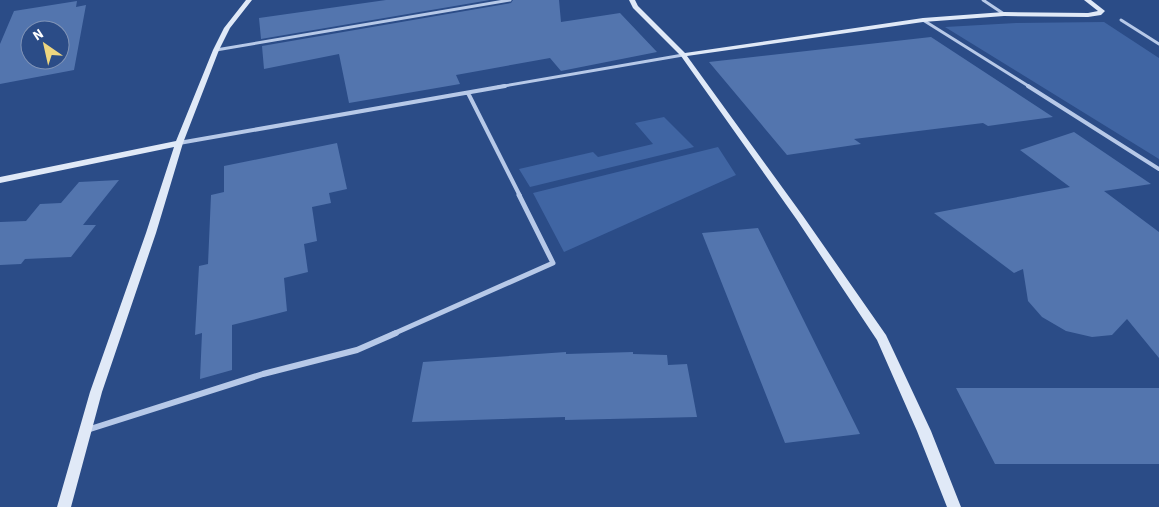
<svg xmlns="http://www.w3.org/2000/svg" width="1159" height="507" font-family="'Source Sans 3',sans-serif">
<style>
.green{fill:#4065a3}
.building{fill:#5375ae;fill-rule:evenodd}
.lines{fill:none;stroke-linecap:round;stroke-linejoin:round}
.street-far3{stroke:#b7c9e8;stroke-width:3}
.street-far2{stroke:#b7c9e8;stroke-width:4}
.street-far1{stroke:#b7c9e8;stroke-width:5}
.street{stroke:#b7c9e8;stroke-width:6}
.secondary{fill:#e0e9f7;fill-rule:evenodd}
</style>
<rect width="100%" height="100%" fill="#2b4c87"/>
<!-- green -->
<path class="green" d="M 1104,22 L 1159,58 L 1159,159 L 945,27 L 1016,23 Z
M 664,117 L 694,147 L 530,187 L 519,169 L 593,152 L 598,157 L 653,144 L 635,123 Z
M 718,147 L 736,175 L 564,252 L 533,193 Z"/>
<!-- building -->
<path class="building" d="M 386,0 L 490,0 L 261,39 L 259,18 Z
M 513,0 L 559,0 L 561,22 L 620,13 L 657,52 L 561,71 L 550,58 L 456,75 L 460,84 L 349,103 L 339,54 L 264,69 L 262,46 L 511,3 Z
M 77,1 L 76,7 L 86,5 L 74,70 L 0,84 L 0,44 L 14,11 ZM 30,30 L 60,30 L 60,60 L 30,60 Z
M 931,37 L 1053,117 L 988,126 L 983,123 L 854,139 L 861,144 L 787,155 L 709,62 Z
M 1074,132 L 1151,184 L 1104,191 L 1159,232 L 1159,358 L 1127,319 L 1112,335 L 1092,337 L 1066,331 L 1042,317 L 1028,301 L 1023,269 L 1014,273 L 934,213 L 1070,187 L 1020,150 Z
M 337,143 L 347,189 L 329,193 L 331,203 L 312,207 L 317,241 L 304,244 L 308,272 L 284,278 L 287,311 L 232,325 L 232,370 L 200,379 L 202,333 L 195,335 L 199,266 L 208,264 L 211,195 L 224,192 L 224,166 Z
M 119,180 L 83,225 L 96,225 L 71,257 L 25,259 L 21,264 L 0,265 L 0,222 L 26,221 L 40,204 L 61,203 L 79,182 Z
M 758,228 L 860,434 L 785,443 L 702,233 Z
M 566,352 L 566,354 L 633,352 L 633,354 L 667,355 L 668,365 L 687,364 L 697,417 L 565,420 L 565,417 L 412,422 L 423,362 Z
M 956,388 L 1159,388 L 1159,464 L 995,464 Z"/>
<g class="lines">
<!-- street-far3 -->
<path class="street-far3" d="M 983,0 L 1004,14
M 923,20 L 1030,87
M 1121,20 L 1159,44
M 216,50 L 510,0
M 498,87 L 683,55"/>
<!-- street-far2 -->
<path class="street-far2" d="M 1028,86 L 1159,169
M 468,93 L 520,196
M 179,143 L 505,86"/>
<!-- street-far1 -->
<path class="street-far1" d="M 393,334 L 553,263 L 519,195"/>
<!-- street -->
<path class="street" d="M 87,430 L 263,374 L 357,350 L 396,333"/>
<!-- secondary -->
<path class="secondary" d="M 246,0 L 252,0 L 230,28 L 219,50 L 183,143 L 156,233 L 102,392 L 71,507 L 57,507 L 90,392 L 146,233 L 174,147 L 0,183 L 0,177 L 176,141 L 213,50 L 224,28 Z
M 629,0 L 635,0 L 638,6 L 685,53 L 923,18 L 1004,12 L 1088,13 L 1098,11 L 1084,0 L 1091,0 L 1105,11 L 1101,15 L 1088,17 L 1004,16 L 923,22 L 687,56 L 803,216 L 886,335 L 931,431 L 961,507 L 947,507 L 917,431 L 877,340 L 797,220 L 681,56 L 633,8 Z"/>
</g>
<!-- north arrow -->
<g transform="translate(45 45) rotate(326)"><circle r="24" fill="#2b4c87" stroke="#8094b7"/>
<path d="M0-4L9 19L0 12L-9 19Z" fill="#eed67f"/>
<text y="-8" font-size="14" font-weight="bold" text-anchor="middle" fill="#ffffff">N</text>
</g>
</svg>
